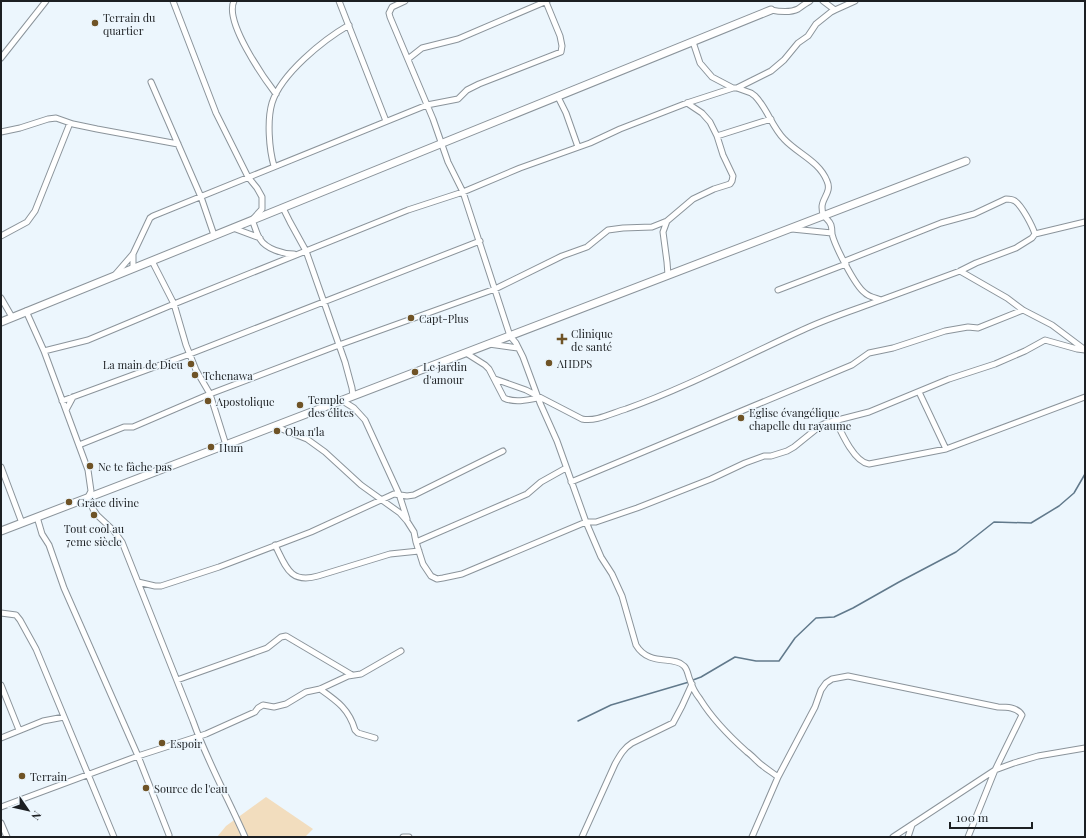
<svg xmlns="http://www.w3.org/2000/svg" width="1086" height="838" font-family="'Playfair Display',serif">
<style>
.green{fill:#f2ddbe}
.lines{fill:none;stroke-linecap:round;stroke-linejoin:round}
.stream{stroke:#61798b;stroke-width:1.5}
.street-casing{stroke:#8b949b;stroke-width:7}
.secondary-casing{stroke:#8b949b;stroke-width:9}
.street{stroke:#fff;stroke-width:5}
.secondary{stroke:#fff;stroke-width:7}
.poi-dot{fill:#6f5326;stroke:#ecf6fd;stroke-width:1.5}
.labels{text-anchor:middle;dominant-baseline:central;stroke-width:3;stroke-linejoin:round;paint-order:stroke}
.poi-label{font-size:11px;fill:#1c1f22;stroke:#ecf6fd;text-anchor:start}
</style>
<rect width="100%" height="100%" fill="#ecf6fd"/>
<!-- green -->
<path class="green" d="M 266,797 L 313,829 L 305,837 L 217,837 L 226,826 Z"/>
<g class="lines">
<!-- stream -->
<path class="stream" d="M 693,680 L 701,677 L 735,657 L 756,661 L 779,661 L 795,638 L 816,618 L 834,617 L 853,608 L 899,582 L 956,552 L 994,522 L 1031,523 L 1059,506 L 1074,493 L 1085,474
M 578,721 L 611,705 L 689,682"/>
<defs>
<path id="street" d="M 173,1 L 216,113 L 248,177 L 257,188 L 262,197 L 262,209 L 252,220 C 255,226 256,233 260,239 C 266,249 283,254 294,254
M 234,1 C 224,21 263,77 276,94
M 339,1 L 386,121
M 405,1 L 392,7 L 389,13 L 390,17 L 433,119 L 448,162 L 463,192 L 510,336 L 516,343 L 523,357 L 540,403 L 557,441 L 586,522 L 601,557 L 612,574 L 622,596 L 636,645 C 649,667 674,655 684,666 C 688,670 688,676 690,680 C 692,687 696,694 700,699 C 713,720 729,736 747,752 C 753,756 757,762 763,766 C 768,770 773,773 778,777
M 823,1 L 835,10 L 855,1
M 771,10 C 781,12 790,13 798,9 C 802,6 806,3 810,1
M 693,42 L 700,63 L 712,77 L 733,88 L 737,88 L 751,93 L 755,96 C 767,108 772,127 784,139 C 798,154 819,161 827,181 C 832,192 822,198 822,207 C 822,219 828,217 831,225 C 832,228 832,231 832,234 C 835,246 855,286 865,293 C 869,297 876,298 881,300 L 960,271 L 976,263 L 1016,248 L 1032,238 L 1035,234 L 1085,222
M 1,58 L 46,1
M 408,59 L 422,48 L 458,39 L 547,1
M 151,82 L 201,197 L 214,235
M 737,88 L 771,71 L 784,60 L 798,43 L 808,36 L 816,24 L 831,12 L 835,10
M 558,97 L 566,113 L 578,147
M 1,132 L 20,128 L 48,119 L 56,118 L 73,124 L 97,129 L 178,144
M 717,136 L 771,119
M 274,166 C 269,149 267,120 272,103 C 281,74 323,40 349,25
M 283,208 L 290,222 L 306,251 L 345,362 L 352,388 L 353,396
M 233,228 L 260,238
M 792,229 L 832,233
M 1,236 L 27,222 L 35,211 L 70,123
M 152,261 L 174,304 L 186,345 L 196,370 L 210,394 L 226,445
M 845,261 L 941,223 L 974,214 L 1006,199 C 1009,199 1012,199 1015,201 C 1022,206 1032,225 1035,234
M 133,268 L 133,254
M 960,271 L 1007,298 L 1023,310 L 1052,325 L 1084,349
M 668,275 L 667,262 L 663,232 L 667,221 L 693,199 L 714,189 L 730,184 L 732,181 L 733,176 L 723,155 L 717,136 L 710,122 L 702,113 L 687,103
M 114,276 L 133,254 L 150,218 L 153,216 L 427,105 L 458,99 L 467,90 L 479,84 L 561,52 L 562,46 L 560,36 L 546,2
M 778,290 L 846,264
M 1,298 L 12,317
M 26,311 L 44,351 L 88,470 L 91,491 L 88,497 L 93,509 L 97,515 L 113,530 L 122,542 L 193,721 C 207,761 228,798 245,837
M 489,344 L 518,348
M 44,351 L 88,340 L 174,304 L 408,210 L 463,192 L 520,168 L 590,143 L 620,129 L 687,103 L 733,88
M 466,353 L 485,365 L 489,369 L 504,398 C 514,403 528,400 538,398
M 495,379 L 526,390 L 582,419 C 596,422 612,413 626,409 C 688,387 747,355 807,328 C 831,317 857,309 881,300
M 919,392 L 946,449
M 341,400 L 354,408 L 365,420 L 399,494 L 407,519
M 62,401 L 190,354 L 480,241
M 66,410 L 73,397
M 835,419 C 841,432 854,462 869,464 L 946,449 L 1085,397
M 274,426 L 307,439 L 325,452 L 361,485 L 400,513 L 407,521 L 414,532 L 416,542 L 423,564 L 431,576 L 437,579 L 443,578 L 462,574 L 586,522 L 596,522 L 637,508 L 711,479 L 745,463 L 764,456 L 771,456 L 787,451 L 794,447 L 820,426 L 826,423 L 869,412 L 949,379 L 995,364 L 1025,351 L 1045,340 L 1077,349 L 1085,350
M 79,445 L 124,427 L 133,427 L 210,394 L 339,345 L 495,289 L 562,256 L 587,247 L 608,230 L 623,228 L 652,227 L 667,221
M 1,467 L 22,523
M 571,482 L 852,365 L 869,353 L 893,348 L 945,331 L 968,327 L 978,328 L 1023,310
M 37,517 L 42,534 L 49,545 L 64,588 L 138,756 L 169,835
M 416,542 L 527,494 L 541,482 L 566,468
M 275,545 C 286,567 290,584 318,576 L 390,554 L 419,551
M 138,582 L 155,586 L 161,586 L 219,567 L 311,532 L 394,494 L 407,496 L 414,495 L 503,451
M 1,613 L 16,615 L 20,620 L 36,649 L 114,837
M 177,680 L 267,648 L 281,637 L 286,636 L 352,675
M 1,685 L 19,730
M 320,689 C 337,701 349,709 355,730 L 358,733 L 375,738
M 1,738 L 43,721 L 64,717
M 1,807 L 138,756 L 206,734 L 255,712 L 258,708 L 263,705 L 274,707 L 286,704 L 306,692 L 320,689 L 348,676 L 361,674 L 401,651
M 1,823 L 7,837
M 403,837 L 409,837
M 582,837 L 615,764 C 620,755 624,748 632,743 L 673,723 L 682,706 L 692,684
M 752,837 L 778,777 L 815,707 L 821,690 L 826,683 L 832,679 L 848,676 L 998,707 C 1006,707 1017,707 1022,715 L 995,770 L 968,837
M 893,837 L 995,770 L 1014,763 L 1038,756 L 1085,748
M 908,837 L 912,825"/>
<path id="secondary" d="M 1,322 L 771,10
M 1,531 L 966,161"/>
</defs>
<!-- street casing -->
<use href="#street" class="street-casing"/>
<!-- secondary casing -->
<use href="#secondary" class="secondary-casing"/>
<!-- street -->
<use href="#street" class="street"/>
<!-- secondary -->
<use href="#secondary" class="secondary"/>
</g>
<!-- markers -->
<g class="poi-dot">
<circle cx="95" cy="23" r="4"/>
<circle cx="411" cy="318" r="4"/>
<path d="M560 333h4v4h4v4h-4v4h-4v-4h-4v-4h4z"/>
<circle cx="549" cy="363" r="4"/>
<circle cx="191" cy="364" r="4"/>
<circle cx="415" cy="372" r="4"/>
<circle cx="195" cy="375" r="4"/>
<circle cx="208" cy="401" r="4"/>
<circle cx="300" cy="405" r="4"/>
<circle cx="741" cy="418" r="4"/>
<circle cx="277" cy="431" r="4"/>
<circle cx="211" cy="447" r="4"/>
<circle cx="90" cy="466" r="4"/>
<circle cx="69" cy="502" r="4"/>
<circle cx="94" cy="515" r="4"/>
<circle cx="162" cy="743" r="4"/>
<circle cx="22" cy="776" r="4"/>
<circle cx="146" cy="788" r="4"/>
</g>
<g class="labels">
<!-- poi labels -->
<g class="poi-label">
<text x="103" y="17">Terrain du<tspan x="103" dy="13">quartier</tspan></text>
<text x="419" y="318">Capt-Plus</text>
<text x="571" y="333">Clinique<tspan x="571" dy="13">de santé</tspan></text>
<text x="557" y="363">AHDPS</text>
<text x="183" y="364" text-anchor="end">La main de Dieu</text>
<text x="423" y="366">Le jardin<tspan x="423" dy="13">d'amour</tspan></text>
<text x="203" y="375">Tchenawa</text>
<text x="308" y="399">Temple<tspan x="308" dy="13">des élites</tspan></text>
<text x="216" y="401">Apostolique</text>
<text x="749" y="412">Eglise évangélique<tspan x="749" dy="13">chapelle du rayaume</tspan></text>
<text x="285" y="431">Oba n'la</text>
<text x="219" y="447">Hum</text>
<text x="98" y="466">Ne te fâche pas</text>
<text x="77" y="502">Grâce divine</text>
<text x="94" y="528" text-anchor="middle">Tout cool au<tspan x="94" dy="13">7eme siècle</tspan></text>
<text x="170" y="743">Espoir</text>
<text x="30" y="776">Terrain</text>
<text x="154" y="788">Source de l'eau</text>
</g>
</g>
<!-- border -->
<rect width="1086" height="838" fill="none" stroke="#1c1f22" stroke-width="4"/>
<!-- north arrow -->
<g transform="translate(28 810) rotate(124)" stroke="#ecf6fd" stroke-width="3" paint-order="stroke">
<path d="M0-3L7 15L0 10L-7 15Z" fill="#1c1f22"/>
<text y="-6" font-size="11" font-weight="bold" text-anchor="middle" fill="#1c1f22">N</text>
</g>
<!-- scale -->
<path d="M950 822v6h82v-6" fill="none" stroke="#1c1f22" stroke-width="2"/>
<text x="956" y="822" font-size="12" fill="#1c1f22" stroke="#ecf6fd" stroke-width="3" paint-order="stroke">100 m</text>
</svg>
